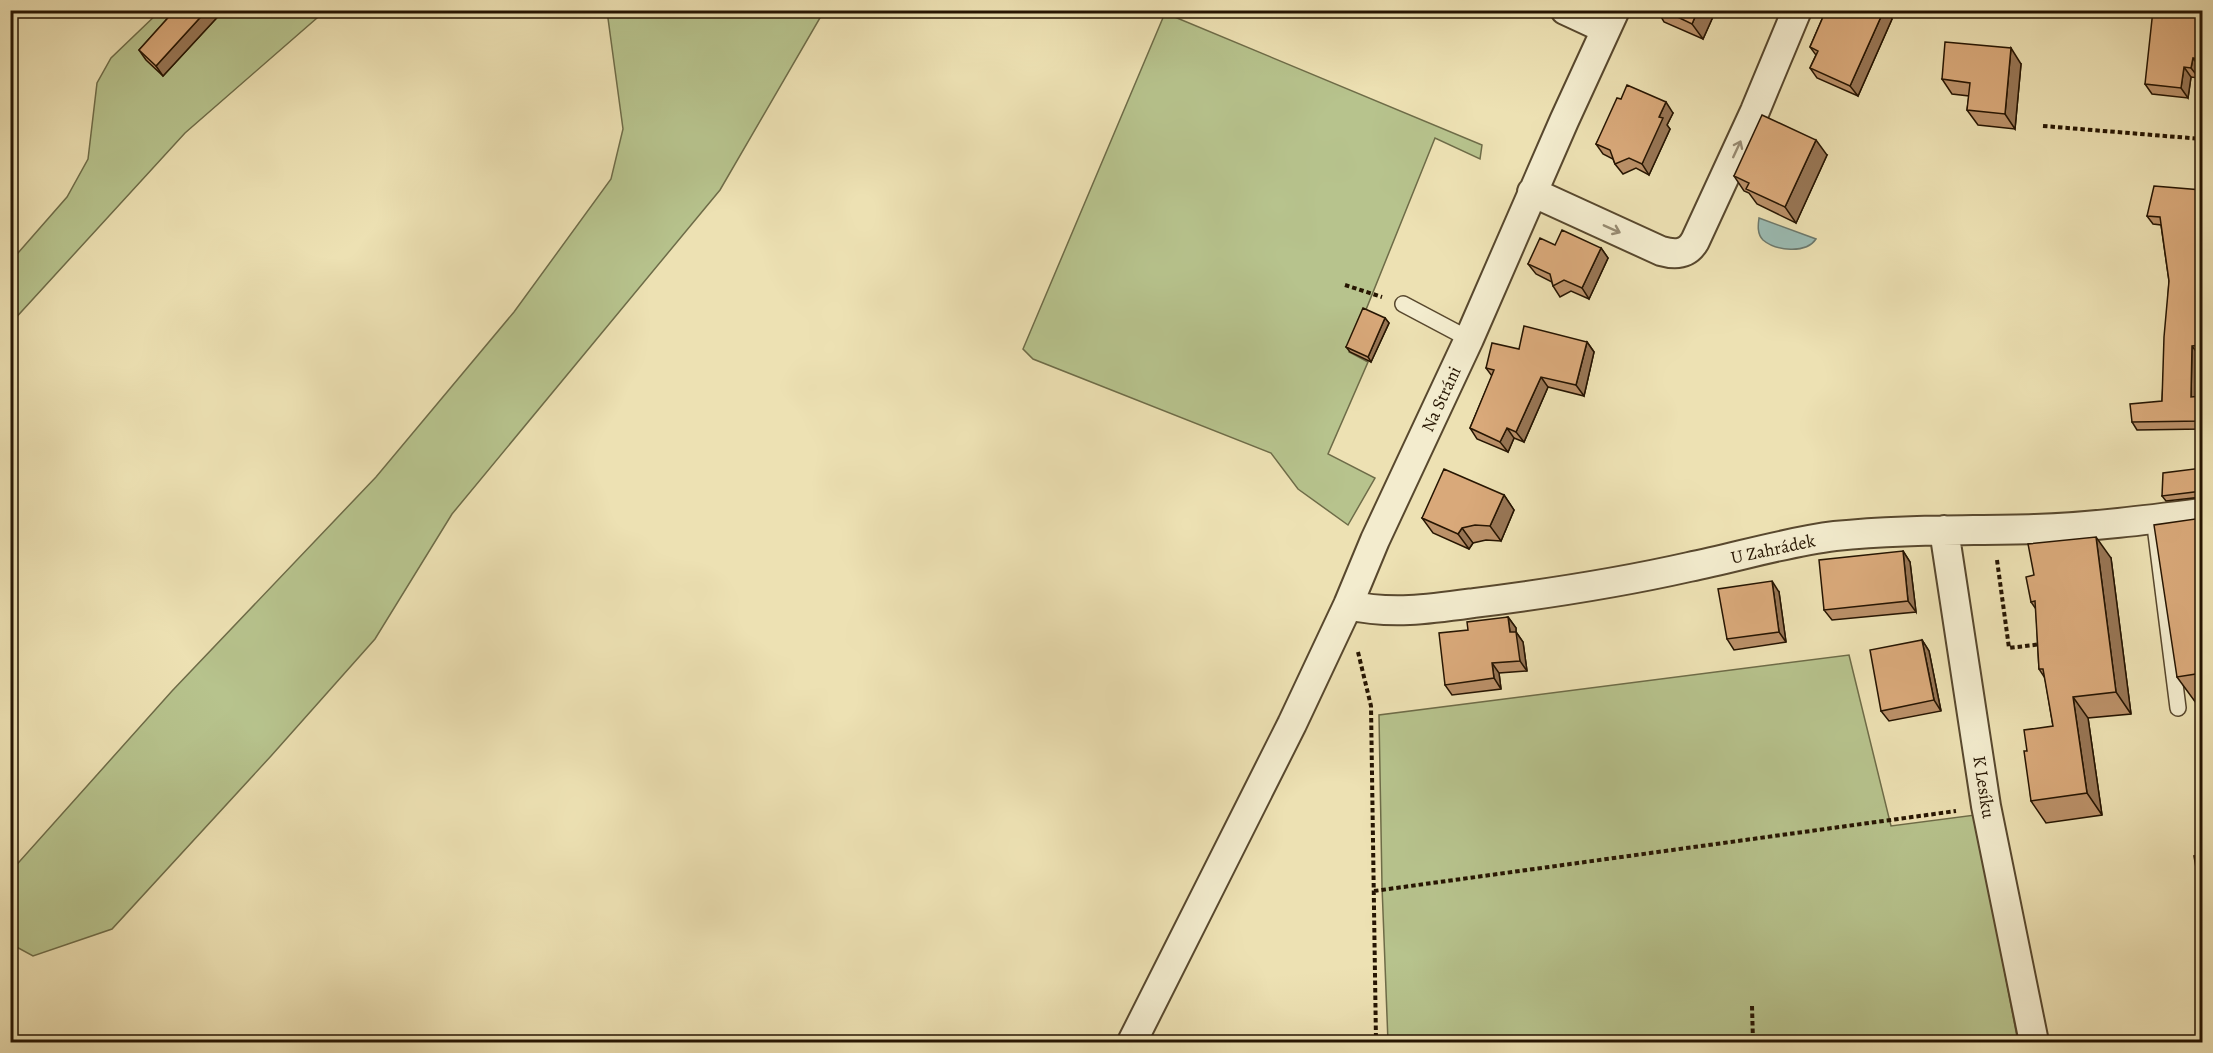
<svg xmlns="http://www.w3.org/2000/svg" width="2213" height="1053" font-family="Alegreya,serif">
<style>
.green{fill:#b7c38d;stroke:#6e6c48;stroke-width:1.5}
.water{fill:#9bbcb4;stroke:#6c796d;stroke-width:1.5}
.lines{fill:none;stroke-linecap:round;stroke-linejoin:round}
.lane-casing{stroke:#58482e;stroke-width:18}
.street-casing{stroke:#58482e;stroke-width:32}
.path{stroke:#261502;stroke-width:4;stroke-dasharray:4.5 3;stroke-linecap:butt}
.lane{stroke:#f3ecce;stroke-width:15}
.street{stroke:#f3ecce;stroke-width:28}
.wall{fill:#bb9169;stroke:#261502;stroke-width:1.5}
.shaded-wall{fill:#987655;stroke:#261502;stroke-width:1.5}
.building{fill:#d9a97a;stroke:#261502;stroke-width:1.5}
.oneway{stroke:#978b72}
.labels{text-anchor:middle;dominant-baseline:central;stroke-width:6;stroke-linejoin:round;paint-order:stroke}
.street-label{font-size:18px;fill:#261502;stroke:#f3ecce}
</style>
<rect width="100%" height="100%" fill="#ede1b3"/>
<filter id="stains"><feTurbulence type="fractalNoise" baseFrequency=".00333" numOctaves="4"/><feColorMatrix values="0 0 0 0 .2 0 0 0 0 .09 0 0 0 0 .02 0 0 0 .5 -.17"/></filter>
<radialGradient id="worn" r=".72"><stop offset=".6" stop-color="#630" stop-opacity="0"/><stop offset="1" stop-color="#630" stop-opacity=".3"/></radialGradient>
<!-- green -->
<path class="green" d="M 160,11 L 325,11 L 185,133 L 11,323 L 11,261 L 67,197 L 88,159 L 97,83 L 111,58 Z
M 607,11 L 824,11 L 720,190 L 452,514 L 375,639 L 271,756 L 112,929 L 33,956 L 11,944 L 11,871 L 172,691 L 376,477 L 514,312 L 611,179 L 623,129 Z
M 1165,13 L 1482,145 L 1480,159 L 1435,138 L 1349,352 L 1368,362 L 1328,454 L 1375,478 L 1348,525 L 1298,489 L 1271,453 L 1033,359 L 1023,349 Z
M 1849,655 L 1891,826 L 1975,815 L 2018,1042 L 1388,1042 L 1382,886 L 1379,715 Z"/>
<!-- water -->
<path class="water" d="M 1759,218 L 1816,239 C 1806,254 1776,251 1763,240 C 1757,234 1758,225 1759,218 Z"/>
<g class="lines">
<defs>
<path id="lane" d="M 1403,304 L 1469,339
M 2156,534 L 2178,708"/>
<path id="street" d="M 1565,10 L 1606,29
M 1532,192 L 1661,251 C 1675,255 1687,255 1695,241 L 1755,111 L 1797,10
M 1944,530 L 1986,806 L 2034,1042
M 1348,605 C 1391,615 1431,609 1474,603 C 1546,594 1618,583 1689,567 C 1738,557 1786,542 1835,536 C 1902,529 1969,531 2035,529 C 2091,527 2147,520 2202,513
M 1132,1042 L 1292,724 L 1348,605 L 1375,540 L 1469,339 L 1564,121 L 1615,10"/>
</defs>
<!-- lane casing -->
<use href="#lane" class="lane-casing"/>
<!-- street casing -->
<use href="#street" class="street-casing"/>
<!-- path -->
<path class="path" d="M 2043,126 L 2202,139
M 1345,285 L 1382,297
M 1997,560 L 2009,648 L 2042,644
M 1358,652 L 1371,706 L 1376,1042
M 1374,891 L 1956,811
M 1752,1006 L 1753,1042
M 1512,1041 L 1512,1042"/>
<!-- lane -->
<use href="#lane" class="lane"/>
<!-- street -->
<use href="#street" class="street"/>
</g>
<!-- wall -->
<path class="wall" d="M 175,10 L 224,10 L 163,76 L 146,60 L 139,50 Z
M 1657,10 L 1716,10 L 1703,39 L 1664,22 Z
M 1826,10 L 1887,10 L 1892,19 L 1858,96 L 1817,78 L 1810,68 L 1816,55 L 1810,47 Z
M 2202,10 L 2202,68 L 2200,68 L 2199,78 L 2191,77 L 2188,98 L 2152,94 L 2145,84 Z
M 2021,64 L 2015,129 L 1978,125 L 1967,110 L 1969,96 L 1952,94 L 1942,79 Z
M 1621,99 L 1673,113 L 1667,125 L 1670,129 L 1649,175 L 1636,168 L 1623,174 L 1615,164 L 1613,159 L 1603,154 L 1596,144 Z
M 1827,155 L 1796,223 L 1757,204 L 1749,193 L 1744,191 L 1734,176 Z
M 2202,190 L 2202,353 L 2198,354 L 2197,397 L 2202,396 L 2202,429 L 2137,430 L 2132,422 L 2162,401 L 2169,281 L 2161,225 L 2153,224 L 2147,216 Z
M 1555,245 L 1601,248 L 1608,258 L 1589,299 L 1571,291 L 1560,297 L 1553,286 L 1552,282 L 1536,274 L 1528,264 Z
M 1385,318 L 1389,323 L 1371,362 L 1350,352 L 1346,347 Z
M 1587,342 L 1594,352 L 1584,396 L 1548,387 L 1524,442 L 1514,438 L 1508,452 L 1477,439 L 1470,428 L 1492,376 L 1486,368 L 1519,349 Z
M 2202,468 L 2202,497 L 2166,501 L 2162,496 Z
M 1504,495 L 1514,510 L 1501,541 L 1486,540 L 1473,543 L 1469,549 L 1433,533 L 1422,518 Z
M 2202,518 L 2202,702 L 2196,703 L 2177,677 Z
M 1903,551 L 1910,562 L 1916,612 L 1832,620 L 1824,610 Z
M 2111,558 L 2131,714 L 2088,718 L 2102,815 L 2046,823 L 2031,801 L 2027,751 L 2053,726 L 2045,678 L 2039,669 L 2036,609 L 2031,602 Z
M 1779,592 L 1786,642 L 1734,650 L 1727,639 Z
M 1508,617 L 1516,628 L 1516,632 L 1523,642 L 1527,671 L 1499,673 L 1501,689 L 1452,695 L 1445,685 L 1468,630 Z
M 1922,640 L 1929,651 L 1941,711 L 1889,721 L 1881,711 Z"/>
<!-- shaded-wall -->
<path class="shaded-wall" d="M 207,10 L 224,10 L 163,76 L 156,66 Z
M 1698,10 L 1716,10 L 1703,39 L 1692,24 Z
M 1884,10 L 1887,10 L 1892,19 L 1858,96 L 1850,86 Z
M 2202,16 L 2202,64 L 2198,59 Z
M 2011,48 L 2021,64 L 2015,129 L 2005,114 Z
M 2193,58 L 2200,68 L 2199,78 L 2191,68 Z
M 2184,67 L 2191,77 L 2188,98 L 2181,88 Z
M 1666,102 L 1673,113 L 1667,125 L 1670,129 L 1649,175 L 1642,164 L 1659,117 Z
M 1816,140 L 1827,155 L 1796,223 L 1785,207 Z
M 1601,248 L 1608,258 L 1589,299 L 1582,288 Z
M 1385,318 L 1389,323 L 1371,362 L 1368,357 Z
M 1587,342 L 1594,352 L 1584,396 L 1576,385 Z
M 2192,346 L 2198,354 L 2197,405 L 2191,397 Z
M 1541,377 L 1548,387 L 1524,442 L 1516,432 Z
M 1507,428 L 1514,438 L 1508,452 L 1500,442 Z
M 1504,495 L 1514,510 L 1501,541 L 1490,526 Z
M 1462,528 L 1473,543 L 1469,549 L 1458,534 Z
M 2096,537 L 2111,558 L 2131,714 L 2116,692 Z
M 1903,551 L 1910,562 L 1916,612 L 1908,601 Z
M 1772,581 L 1779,592 L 1786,642 L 1779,632 Z
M 1508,617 L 1516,628 L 1516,632 L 1523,642 L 1527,671 L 1520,661 L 1510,632 Z
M 1922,640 L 1929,651 L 1941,711 L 1934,700 Z
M 1492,663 L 1499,673 L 1501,689 L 1494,678 Z
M 2073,697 L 2088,718 L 2102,815 L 2087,793 Z"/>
<!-- building -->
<path class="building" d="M 175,10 L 207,10 L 156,66 L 139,50 Z
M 1663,10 L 1698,10 L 1692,24 Z
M 1826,10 L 1884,10 L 1850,86 L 1810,68 L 1818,51 L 1810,47 Z
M 2153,10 L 2202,10 L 2198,59 L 2193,58 L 2191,68 L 2184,67 L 2181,88 L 2145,84 Z
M 1945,42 L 2011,48 L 2005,114 L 1967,110 L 1970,83 L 1942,79 Z
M 1627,85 L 1666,102 L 1659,117 L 1663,118 L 1642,164 L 1629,158 L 1615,164 L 1610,150 L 1596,144 L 1617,98 L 1621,99 Z
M 1762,115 L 1816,140 L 1785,207 L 1746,189 L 1749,183 L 1734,176 Z
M 2154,186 L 2202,190 L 2202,345 L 2192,346 L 2191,397 L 2202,396 L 2202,421 L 2132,422 L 2130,404 L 2162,401 L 2164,337 L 2169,281 L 2160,217 L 2147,216 Z
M 1562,230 L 1601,248 L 1582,288 L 1564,280 L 1553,286 L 1550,274 L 1528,264 L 1540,238 L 1555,245 Z
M 1363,308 L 1385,318 L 1368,357 L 1346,347 Z
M 1524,326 L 1587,342 L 1576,385 L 1541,377 L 1516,432 L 1507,428 L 1500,442 L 1470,428 L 1494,370 L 1486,368 L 1492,343 L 1519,349 Z
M 2202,468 L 2202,491 L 2162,496 L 2163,473 Z
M 1444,469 L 1504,495 L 1490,526 L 1475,525 L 1462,528 L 1458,534 L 1422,518 Z
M 2202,518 L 2202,673 L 2177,677 L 2154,525 Z
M 2096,537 L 2116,692 L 2073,697 L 2087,793 L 2031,801 L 2024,751 L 2027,751 L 2024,730 L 2053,726 L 2043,669 L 2039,669 L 2035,601 L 2031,602 L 2026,577 L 2034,575 L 2028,544 Z
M 1903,551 L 1908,601 L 1824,610 L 1819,560 Z
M 1772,581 L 1779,632 L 1727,639 L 1718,589 Z
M 1508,617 L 1510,632 L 1516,632 L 1520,661 L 1492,663 L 1494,678 L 1445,685 L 1439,633 L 1468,630 L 1467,622 Z
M 1922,640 L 1934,700 L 1881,711 L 1870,650 Z
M 2202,855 L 2202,897 L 2201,897 L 2194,856 Z"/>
<!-- one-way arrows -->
<defs><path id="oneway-shaft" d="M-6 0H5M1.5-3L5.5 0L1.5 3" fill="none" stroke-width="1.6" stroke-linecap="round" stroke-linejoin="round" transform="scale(1.5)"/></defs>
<g class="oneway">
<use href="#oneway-shaft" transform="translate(1737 149) rotate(-65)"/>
<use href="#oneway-shaft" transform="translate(1612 229) rotate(24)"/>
</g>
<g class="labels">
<!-- street labels -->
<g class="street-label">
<text transform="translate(1441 399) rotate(-65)">Na Stráni</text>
<text transform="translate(1773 549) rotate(-12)">U Zahrádek</text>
<text transform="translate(1984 787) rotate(81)">K Lesíku</text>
</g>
</g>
<!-- margin -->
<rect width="2213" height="1053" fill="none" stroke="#ede1b3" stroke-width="36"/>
<rect x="12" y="12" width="2189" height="1029" fill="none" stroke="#261502" stroke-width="3"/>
<rect x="18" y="18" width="2177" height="1017" fill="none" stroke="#261502" stroke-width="1.5"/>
<rect width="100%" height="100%" filter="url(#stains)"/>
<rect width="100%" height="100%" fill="url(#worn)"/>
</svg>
